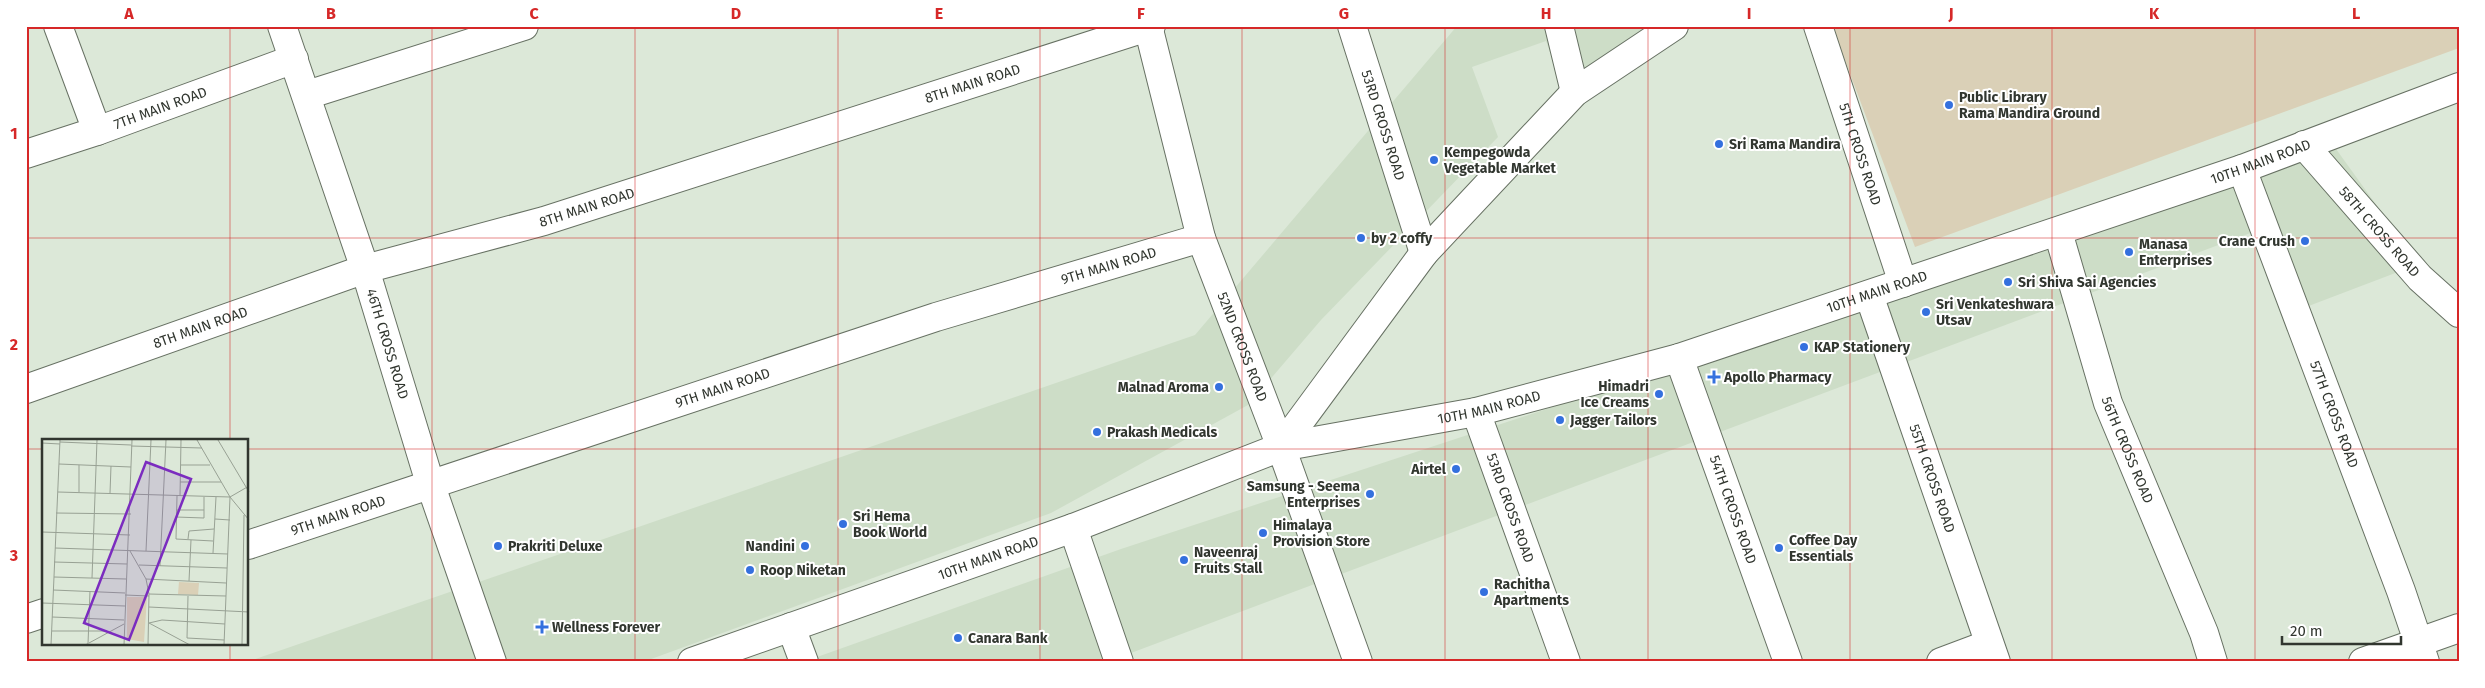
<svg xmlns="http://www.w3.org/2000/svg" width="2485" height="688" font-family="'Fira Sans',sans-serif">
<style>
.built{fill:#cdddc7}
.green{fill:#dad0b7}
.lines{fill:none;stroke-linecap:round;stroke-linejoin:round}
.minor-casing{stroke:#677163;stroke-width:30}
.tertiary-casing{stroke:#677163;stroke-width:30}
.minor{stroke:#fff;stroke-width:28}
.tertiary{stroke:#fff;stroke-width:28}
.grid{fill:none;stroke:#d62828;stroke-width:1;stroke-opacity:0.55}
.poi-dot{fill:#3470de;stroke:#fff;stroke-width:2}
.labels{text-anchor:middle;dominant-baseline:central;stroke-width:4;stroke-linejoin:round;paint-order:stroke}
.street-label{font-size:14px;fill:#31362f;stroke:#fff}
.poi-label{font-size:14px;font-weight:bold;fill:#31362f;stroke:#fff;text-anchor:start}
.inset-road{fill:none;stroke:#98a194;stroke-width:1}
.view{fill:#7b2cbf;fill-opacity:0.15;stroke:#7b2cbf;stroke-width:2.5}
.inset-edge{fill:none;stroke:#31362f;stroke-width:2.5}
.neatline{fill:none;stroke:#d62828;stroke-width:2}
.grid-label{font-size:16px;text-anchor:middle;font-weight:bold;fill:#d62828}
</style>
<rect width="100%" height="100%" fill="#dce8d8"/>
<!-- built -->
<path class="built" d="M 1457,26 L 1648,26 L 1563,88 L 1546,41 L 1472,67 L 1498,137 L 1321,320 L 1248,405 L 1051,513 L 643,662 L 247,662 L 1195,335 Z
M 2336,149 L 2419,264 L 2306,307 L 2259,176 Z
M 2234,183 L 2253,232 L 1107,662 L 803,662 L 1121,549 Z"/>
<!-- green -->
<path class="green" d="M 1832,26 L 2459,26 L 2459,48 L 1915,247 Z"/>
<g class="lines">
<defs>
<g id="minor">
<path d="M 58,26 L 97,131"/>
<path id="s1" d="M 282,26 L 365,269 L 430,483 L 492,662"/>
<path id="s2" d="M 1148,26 L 1201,238 L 1281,447 L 1358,662"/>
<path id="s3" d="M 1352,26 L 1424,253"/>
<path d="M 1559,26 L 1575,92"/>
<path id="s4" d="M 1818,26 L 1903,283"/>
<path d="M 307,95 L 524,26"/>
<path id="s5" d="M 2304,145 L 2420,278 L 2459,313"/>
<path id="s6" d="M 26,154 L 97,131 L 294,59"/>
<path id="s7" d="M 2242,169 L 2401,591 L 2425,662"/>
<path id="s8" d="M 2058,232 L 2108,403 L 2204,633 L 2213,662"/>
<path id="s9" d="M 1869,295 L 1996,662"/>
<path id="s10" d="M 1679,358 L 1788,662"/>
<path id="s11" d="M 26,389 L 365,269 L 544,221 L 1151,26"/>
<path id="s12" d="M 1476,412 L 1566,662"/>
<path id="s13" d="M 248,545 L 936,317 L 1201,238"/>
<path d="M 26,619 L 44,613"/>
<path d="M 791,627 L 804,662"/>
<path d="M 1941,662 L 1989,644"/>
<path d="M 2363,662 L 2459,628"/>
</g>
<g id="tertiary">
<path d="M 1281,447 L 1424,253 L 1575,92 L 1674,26"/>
<path d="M 1073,528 L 1119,662"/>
<path id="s14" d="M 692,662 L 1073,528 L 1281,447 L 1476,412 L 1679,358 L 2242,169 L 2459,87"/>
</g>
</defs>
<!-- minor casing -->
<use href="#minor" class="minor-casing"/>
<!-- tertiary casing -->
<use href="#tertiary" class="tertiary-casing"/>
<!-- minor -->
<use href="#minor" class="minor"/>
<!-- tertiary -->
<use href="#tertiary" class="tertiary"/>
</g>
<!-- grid -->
<path class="grid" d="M 230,26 L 230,440M 432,26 L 432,662M 635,26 L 635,662M 838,26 L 838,662M 1040,26 L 1040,662M 1242,26 L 1242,662M 1445,26 L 1445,662M 1648,26 L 1648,662M 1850,26 L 1850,662M 2052,26 L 2052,662M 2255,26 L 2255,662M 26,238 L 2459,238M 26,449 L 44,449M 248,449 L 2459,449M 230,644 L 230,662"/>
<!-- markers -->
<g class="poi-dot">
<circle cx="1949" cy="105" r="5"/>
<circle cx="1719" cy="144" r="5"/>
<circle cx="1434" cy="160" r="5"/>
<circle cx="1361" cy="238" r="5"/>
<circle cx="2305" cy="241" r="5"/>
<circle cx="2129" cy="252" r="5"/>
<circle cx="2008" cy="282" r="5"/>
<circle cx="1926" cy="312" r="5"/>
<circle cx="1804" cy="347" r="5"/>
<path d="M1711.5 369.5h5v5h5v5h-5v5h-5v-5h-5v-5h5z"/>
<circle cx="1219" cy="387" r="5"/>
<circle cx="1659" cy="394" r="5"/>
<circle cx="1560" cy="420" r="5"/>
<circle cx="1097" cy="432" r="5"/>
<circle cx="1456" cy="469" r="5"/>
<circle cx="1370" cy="494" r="5"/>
<circle cx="843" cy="524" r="5"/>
<circle cx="1263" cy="533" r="5"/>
<circle cx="498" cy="546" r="5"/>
<circle cx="805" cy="546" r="5"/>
<circle cx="1779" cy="548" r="5"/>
<circle cx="1184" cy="560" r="5"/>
<circle cx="750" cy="570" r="5"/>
<circle cx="1484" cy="592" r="5"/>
<path d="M539.5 619.5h5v5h5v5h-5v5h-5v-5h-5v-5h5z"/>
<circle cx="958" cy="638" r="5"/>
</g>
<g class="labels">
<!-- street labels -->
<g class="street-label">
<text stroke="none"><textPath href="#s11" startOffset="995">8TH MAIN ROAD</textPath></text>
<text stroke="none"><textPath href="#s6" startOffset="142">7TH MAIN ROAD</textPath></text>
<text stroke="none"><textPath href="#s3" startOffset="104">53RD CROSS ROAD</textPath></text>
<text stroke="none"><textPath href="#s4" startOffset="135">5TH CROSS ROAD</textPath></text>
<text stroke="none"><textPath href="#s14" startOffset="1649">10TH MAIN ROAD</textPath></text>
<text stroke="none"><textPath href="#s11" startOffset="590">8TH MAIN ROAD</textPath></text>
<text stroke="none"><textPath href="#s5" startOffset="115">58TH CROSS ROAD</textPath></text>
<text stroke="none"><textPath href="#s13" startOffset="905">9TH MAIN ROAD</textPath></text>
<text stroke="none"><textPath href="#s14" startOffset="1244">10TH MAIN ROAD</textPath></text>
<text stroke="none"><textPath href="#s11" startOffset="185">8TH MAIN ROAD</textPath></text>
<text stroke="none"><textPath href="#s1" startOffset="335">46TH CROSS ROAD</textPath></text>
<text stroke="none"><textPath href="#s2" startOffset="335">52ND CROSS ROAD</textPath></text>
<text stroke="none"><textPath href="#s13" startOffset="500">9TH MAIN ROAD</textPath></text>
<text stroke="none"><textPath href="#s14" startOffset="839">10TH MAIN ROAD</textPath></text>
<text stroke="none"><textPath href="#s7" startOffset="262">57TH CROSS ROAD</textPath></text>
<text stroke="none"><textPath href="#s8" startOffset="229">56TH CROSS ROAD</textPath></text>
<text stroke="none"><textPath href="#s9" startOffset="194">55TH CROSS ROAD</textPath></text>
<text stroke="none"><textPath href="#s12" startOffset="102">53RD CROSS ROAD</textPath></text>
<text stroke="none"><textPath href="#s10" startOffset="161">54TH CROSS ROAD</textPath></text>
<text stroke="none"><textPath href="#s13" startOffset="95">9TH MAIN ROAD</textPath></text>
<text stroke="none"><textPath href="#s14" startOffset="314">10TH MAIN ROAD</textPath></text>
</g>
<!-- poi labels -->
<g class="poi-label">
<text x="1959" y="97">Public Library<tspan x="1959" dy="16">Rama Mandira Ground</tspan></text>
<text x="1729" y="144">Sri Rama Mandira</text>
<text x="1444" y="152">Kempegowda<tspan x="1444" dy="16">Vegetable Market</tspan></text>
<text x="1371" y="238">by 2 coffy</text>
<text x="2295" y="241" text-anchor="end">Crane Crush</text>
<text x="2139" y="244">Manasa<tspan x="2139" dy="16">Enterprises</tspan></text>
<text x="2018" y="282">Sri Shiva Sai Agencies</text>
<text x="1936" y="304">Sri Venkateshwara<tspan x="1936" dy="16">Utsav</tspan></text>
<text x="1814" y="347">KAP Stationery</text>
<text x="1724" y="377">Apollo Pharmacy</text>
<text x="1649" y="386" text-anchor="end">Himadri<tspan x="1649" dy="16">Ice Creams</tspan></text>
<text x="1209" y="387" text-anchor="end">Malnad Aroma</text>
<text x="1570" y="420">Jagger Tailors</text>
<text x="1107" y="432">Prakash Medicals</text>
<text x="1446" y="469" text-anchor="end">Airtel</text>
<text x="1360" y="486" text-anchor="end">Samsung - Seema<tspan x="1360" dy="16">Enterprises</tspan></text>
<text x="853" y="516">Sri Hema<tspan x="853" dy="16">Book World</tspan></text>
<text x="1273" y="525">Himalaya<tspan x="1273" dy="16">Provision Store</tspan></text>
<text x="1789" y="540">Coffee Day<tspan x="1789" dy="16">Essentials</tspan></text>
<text x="508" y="546">Prakriti Deluxe</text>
<text x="795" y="546" text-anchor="end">Nandini</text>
<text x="1194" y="552">Naveenraj<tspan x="1194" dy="16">Fruits Stall</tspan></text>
<text x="760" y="570">Roop Niketan</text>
<text x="1494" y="584">Rachitha<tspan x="1494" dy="16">Apartments</tspan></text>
<text x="552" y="627">Wellness Forever</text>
<text x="968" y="638">Canara Bank</text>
</g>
</g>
<!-- overview -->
<g transform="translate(42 439)">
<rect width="206" height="206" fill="#dce8d8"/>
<path d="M 137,143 L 157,144 L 156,156 L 136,155 ZM 85,158 L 105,158 L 102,203 L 85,200 Z" fill="#dad0b7"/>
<path class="inset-road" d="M 155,1 L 188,58 L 207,81M 176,1 L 207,53M 18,3 L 89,6M 0,4 L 18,5M 89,7 L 160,9M 17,25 L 89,28M 139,26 L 168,26M 138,43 L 179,43M 16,53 L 188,58M 37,53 L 37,26M 68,54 L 69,27M 135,57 L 134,100 L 171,102M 138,57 L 139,1M 188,58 L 207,47M 134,71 L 162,71M 14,74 L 89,75M 134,78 L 162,79 L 162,58M 173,80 L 188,81M 0,93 L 88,96M 146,100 L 147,92 L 172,90M 13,109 L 186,115M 88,112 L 104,140 L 107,155 L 106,206M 104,112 L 109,1M 171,114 L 174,58M 12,123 L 85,125M 97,126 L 185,129M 118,127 L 124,1M 12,138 L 84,140M 50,139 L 55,1M 104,140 L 184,144M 147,142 L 149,101M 11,151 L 83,154M 107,155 L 184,157M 83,156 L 107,157M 0,164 L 83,167M 107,168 L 207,173M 10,178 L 82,181M 107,184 L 120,181 L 183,185M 107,184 L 148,206M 10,192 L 65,192M 145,199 L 146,157M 145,199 L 182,201M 47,204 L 82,185M 9,206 L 18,1M 41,206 L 46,205 L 48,152M 82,206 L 90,1M 182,206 L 188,58M 200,206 L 202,76"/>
<path class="view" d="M 104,23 L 149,40 L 87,201 L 42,184 Z"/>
<rect width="206" height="206" class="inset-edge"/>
</g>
<!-- border -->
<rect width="2485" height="688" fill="none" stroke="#ffffff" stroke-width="55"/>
<!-- scale -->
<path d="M2282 636v8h119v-8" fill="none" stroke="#31362f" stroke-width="2.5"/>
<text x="2290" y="636" font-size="15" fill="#31362f" stroke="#ffffff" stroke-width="4" paint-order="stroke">20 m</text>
<rect x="28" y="28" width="2430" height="632" class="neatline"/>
<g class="grid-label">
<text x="129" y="19">A</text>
<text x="331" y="19">B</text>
<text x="534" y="19">C</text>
<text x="736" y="19">D</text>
<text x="939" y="19">E</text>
<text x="1141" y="19">F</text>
<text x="1344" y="19">G</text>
<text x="1546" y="19">H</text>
<text x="1749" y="19">I</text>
<text x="1951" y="19">J</text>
<text x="2154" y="19">K</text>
<text x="2356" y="19">L</text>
<text x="14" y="139">1</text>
<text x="14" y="350">2</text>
<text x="14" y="561">3</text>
</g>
</svg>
